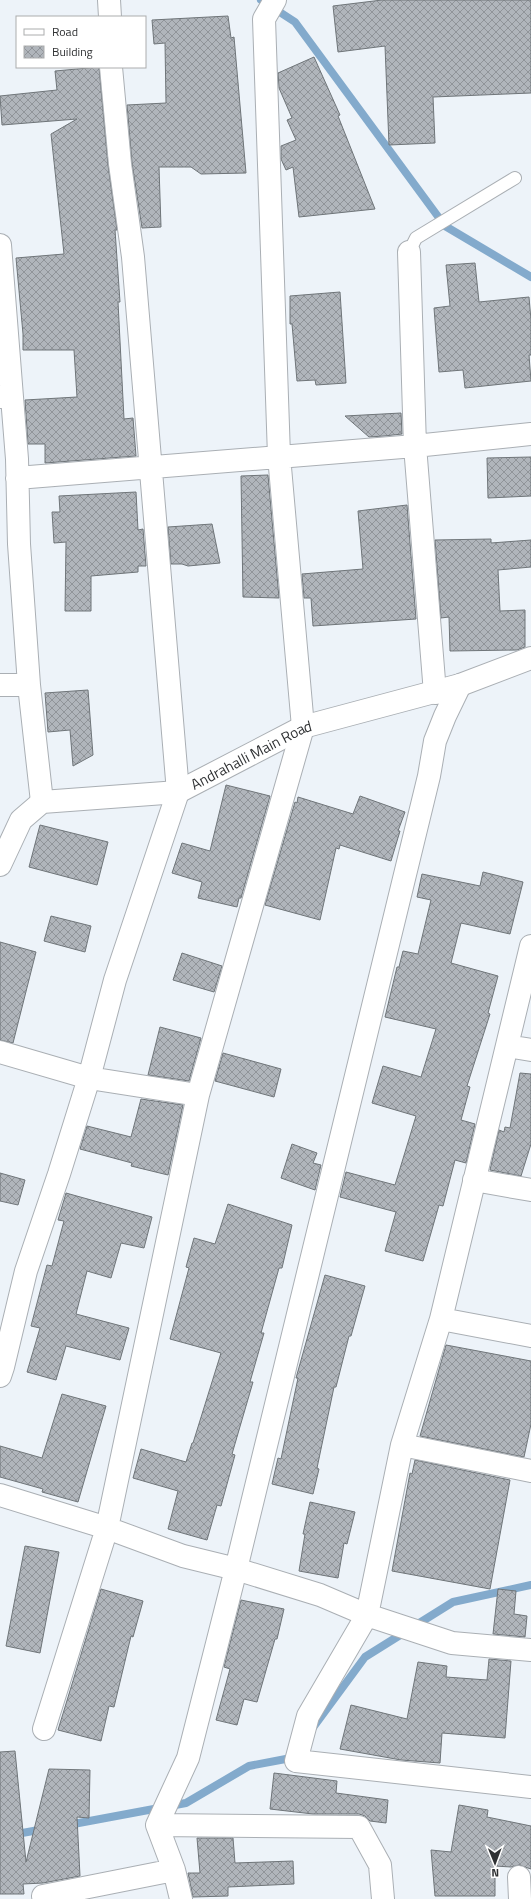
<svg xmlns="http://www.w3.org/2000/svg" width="531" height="1899" font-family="'Titillium Web',sans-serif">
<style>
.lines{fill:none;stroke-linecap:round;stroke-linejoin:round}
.stream{stroke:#83aacc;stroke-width:8}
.building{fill:url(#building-cross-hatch);stroke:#6f7579}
.lane-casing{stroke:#aaafb4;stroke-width:14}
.street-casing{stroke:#aaafb4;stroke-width:24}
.secondary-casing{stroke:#aaafb4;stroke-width:24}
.lane{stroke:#fff;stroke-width:12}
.street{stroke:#fff;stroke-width:22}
.secondary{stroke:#fff;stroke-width:22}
.labels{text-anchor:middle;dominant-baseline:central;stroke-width:3;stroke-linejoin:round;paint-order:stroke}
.street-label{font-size:15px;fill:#303234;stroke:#fff}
</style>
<defs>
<pattern id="building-cross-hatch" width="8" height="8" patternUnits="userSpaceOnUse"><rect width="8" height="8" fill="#b0b5bb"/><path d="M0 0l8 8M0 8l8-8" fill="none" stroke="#909499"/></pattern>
</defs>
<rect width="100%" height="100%" fill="#edf3f9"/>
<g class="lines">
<!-- stream -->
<path class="stream" d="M 261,0 L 295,22 L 445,226 L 531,277
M 312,1729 L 365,1657 L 453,1602 L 531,1585
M 68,1825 L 186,1803 L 249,1766 L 291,1758 L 293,1755
M 0,1837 L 44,1829"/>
</g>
<!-- building -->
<path class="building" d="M 382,0 L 531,0 L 531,93 L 433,97 L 435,143 L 389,145 L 385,46 L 338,52 L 333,6 Z
M 228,16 L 231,38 L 234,37 L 246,173 L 201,174 L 191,167 L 159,167 L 161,227 L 142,228 L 132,163 L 127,105 L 166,103 L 165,43 L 154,44 L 152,20 Z
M 314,57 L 340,115 L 338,116 L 375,209 L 299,217 L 293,167 L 286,170 L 281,159 L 281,146 L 296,140 L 287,120 L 292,118 L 279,88 L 278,73 Z
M 99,67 L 108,165 L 117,230 L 115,230 L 120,302 L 118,302 L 124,419 L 133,418 L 136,456 L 45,463 L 45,444 L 28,444 L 25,400 L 77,397 L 74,350 L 23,350 L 23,334 L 16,258 L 64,254 L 51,134 L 77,119 L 2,125 L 0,96 L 57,90 L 55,71 Z
M 475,263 L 479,302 L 529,297 L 531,320 L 531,355 L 529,355 L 531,381 L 465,388 L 463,370 L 439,372 L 434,308 L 450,306 L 446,265 Z
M 340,292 L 346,383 L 316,385 L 315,380 L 297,381 L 292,324 L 290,324 L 290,296 Z
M 401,413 L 402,434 L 384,436 L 369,437 L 345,416 Z
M 531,457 L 531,496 L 488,498 L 487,458 Z
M 268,475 L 279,598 L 243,597 L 241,476 Z
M 136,492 L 138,530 L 143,529 L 146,566 L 138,566 L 138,572 L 91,576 L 91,611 L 65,611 L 66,542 L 54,543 L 52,512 L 60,512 L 59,496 Z
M 407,505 L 416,619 L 313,626 L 311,598 L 304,598 L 302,574 L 363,569 L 358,511 Z
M 212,524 L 220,563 L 188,566 L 182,564 L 171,564 L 168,527 Z
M 491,539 L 491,543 L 531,540 L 531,567 L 498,570 L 500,611 L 525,610 L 525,647 L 517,650 L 450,651 L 449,617 L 441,618 L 435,540 Z
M 88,690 L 93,755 L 73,766 L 70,730 L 48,732 L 45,693 Z
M 226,785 L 270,796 L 241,898 L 239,898 L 237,907 L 198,898 L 202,882 L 172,873 L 182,843 L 210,851 Z
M 360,796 L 405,812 L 398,831 L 400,831 L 391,861 L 340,845 L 339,849 L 336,848 L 320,920 L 265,905 L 295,802 L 297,803 L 298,797 L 353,814 Z
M 40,825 L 108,842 L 97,885 L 29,867 Z
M 483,872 L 523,882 L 510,934 L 461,923 L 451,963 L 498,976 L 488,1013 L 490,1014 L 467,1086 L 470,1087 L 461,1120 L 475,1124 L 466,1163 L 455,1160 L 443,1206 L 439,1205 L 423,1261 L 385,1251 L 396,1212 L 340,1197 L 346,1172 L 395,1185 L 416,1116 L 372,1103 L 383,1066 L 421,1077 L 436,1029 L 385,1017 L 397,967 L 399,967 L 403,951 L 418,954 L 431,900 L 417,897 L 422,874 L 480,886 Z
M 51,916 L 91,926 L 85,952 L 44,941 Z
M 0,942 L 36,952 L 13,1043 L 0,1040 Z
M 182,953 L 222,966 L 214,992 L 173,980 Z
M 160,1027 L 201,1038 L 189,1081 L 148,1075 Z
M 223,1053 L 281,1069 L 274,1097 L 215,1081 Z
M 520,1073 L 531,1074 L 531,1144 L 521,1176 L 490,1170 L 499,1130 L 504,1132 L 505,1127 L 510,1128 Z
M 141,1099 L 183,1105 L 168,1175 L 131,1166 L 132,1163 L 80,1149 L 87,1126 L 131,1137 Z
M 292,1144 L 317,1153 L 313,1163 L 321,1165 L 315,1190 L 281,1178 Z
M 0,1173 L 25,1180 L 18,1205 L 0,1201 Z
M 66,1193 L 152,1217 L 144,1248 L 121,1243 L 111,1278 L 87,1271 L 76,1314 L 129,1328 L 120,1360 L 66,1346 L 56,1380 L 27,1372 L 40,1328 L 31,1326 L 47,1265 L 52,1266 L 64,1221 L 58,1220 Z
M 228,1204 L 292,1225 L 282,1268 L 279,1268 L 261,1333 L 264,1333 L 250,1382 L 253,1382 L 232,1454 L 235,1455 L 221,1506 L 217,1505 L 207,1540 L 168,1529 L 178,1491 L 133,1478 L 141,1449 L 186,1462 L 192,1443 L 193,1443 L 221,1353 L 170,1339 L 189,1268 L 186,1267 L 194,1238 L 215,1244 Z
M 325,1275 L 365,1286 L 351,1336 L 349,1336 L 336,1387 L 334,1387 L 317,1468 L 319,1469 L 313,1494 L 272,1484 L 278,1458 L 281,1459 L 298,1378 L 296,1378 Z
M 446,1345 L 531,1361 L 531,1424 L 524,1457 L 420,1436 Z
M 62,1394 L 106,1406 L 78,1502 L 42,1492 L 43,1489 L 0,1477 L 0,1446 L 42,1458 Z
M 415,1460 L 510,1480 L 490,1589 L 392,1571 L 410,1473 L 412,1474 Z
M 310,1502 L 355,1512 L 347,1544 L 344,1543 L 338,1578 L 299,1571 L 305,1534 L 303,1534 Z
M 25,1546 L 59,1552 L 40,1653 L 6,1646 Z
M 101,1589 L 143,1601 L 133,1637 L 131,1636 L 114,1707 L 109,1706 L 101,1741 L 58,1730 Z
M 498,1589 L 516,1591 L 514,1614 L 527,1616 L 525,1637 L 493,1634 Z
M 241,1600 L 284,1609 L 277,1639 L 275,1639 L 257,1702 L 244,1699 L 237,1725 L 216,1720 L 230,1669 L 224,1667 Z
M 489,1659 L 511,1661 L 505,1738 L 442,1733 L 440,1763 L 401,1760 L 340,1749 L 351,1705 L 407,1719 L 418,1662 L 447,1666 L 446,1677 L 487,1680 Z
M 15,1751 L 26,1862 L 49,1769 L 90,1770 L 89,1818 L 77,1817 L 80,1876 L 43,1883 L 23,1884 L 24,1894 L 0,1894 L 0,1752 Z
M 274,1773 L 337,1781 L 336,1793 L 388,1800 L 386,1823 L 370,1821 L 365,1816 L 359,1814 L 313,1814 L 270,1809 Z
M 459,1805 L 488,1810 L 487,1817 L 531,1826 L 531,1869 L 519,1865 L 511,1867 L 495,1866 L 495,1896 L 435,1896 L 431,1850 L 451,1852 Z
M 197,1838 L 233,1838 L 235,1863 L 293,1861 L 294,1884 L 228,1887 L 228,1896 L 193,1897 L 188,1873 L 200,1873 Z"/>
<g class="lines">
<defs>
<path id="lane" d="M 409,252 L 416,238 L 515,178"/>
<path id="street" d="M 109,0 L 110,17
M 0,245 L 12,397
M 409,252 L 415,446 L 435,693
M 0,397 L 12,397 L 17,459 L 19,544 L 29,685 L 42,802
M 17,478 L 415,446 L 531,434
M 0,685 L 29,685
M 531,946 L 441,1319 L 402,1445 L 367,1615 L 308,1716 L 296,1761 L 531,1787
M 507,1046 L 531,1050
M 0,1052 L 89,1078 L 198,1095
M 474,1180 L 531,1190
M 441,1319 L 531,1336
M 0,1376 L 3,1367 L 26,1271 L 59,1174 L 89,1078 L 115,980 L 178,792 L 133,257 L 120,164 L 111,67
M 402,1445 L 531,1471
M 0,1495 L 107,1528 L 183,1556 L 236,1569 L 320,1595 L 367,1615 L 452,1643 L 531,1650
M 44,1729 L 107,1528 L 198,1095 L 303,727 L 279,456 L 264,19 L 275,0
M 157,1825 L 359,1827 L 380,1865 L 383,1899
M 519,1877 L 520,1899
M 43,1896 L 174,1870
M 181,1899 L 174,1870 L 157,1825 L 188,1758 L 236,1569 L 429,776 L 435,741 L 445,716 L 460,685"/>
<g id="secondary">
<path id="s1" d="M 0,865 L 21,820 L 42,802 L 178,792 L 303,727 L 460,685 L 531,658"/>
</g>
</defs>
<!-- lane casing -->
<use href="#lane" class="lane-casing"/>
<!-- street casing -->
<use href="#street" class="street-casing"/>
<!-- secondary casing -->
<use href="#secondary" class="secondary-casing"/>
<!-- lane -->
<use href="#lane" class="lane"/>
<!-- street -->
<use href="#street" class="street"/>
<!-- secondary -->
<use href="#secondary" class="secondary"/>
</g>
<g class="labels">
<!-- street labels -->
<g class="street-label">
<text stroke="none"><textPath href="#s1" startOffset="296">Andrahalli Main Road</textPath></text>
</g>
</g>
<!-- legend -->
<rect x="16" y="16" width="130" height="52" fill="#ffffff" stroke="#acadae"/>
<rect x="24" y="29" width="20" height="6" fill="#ffffff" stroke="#acadae"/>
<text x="52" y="36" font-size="12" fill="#303234">Road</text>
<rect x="24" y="46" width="20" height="12" fill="url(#building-cross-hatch)" stroke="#acadae"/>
<text x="52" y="56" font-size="12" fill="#303234">Building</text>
<!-- north arrow -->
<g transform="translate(495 1863) rotate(179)" stroke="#ffffff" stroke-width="3" paint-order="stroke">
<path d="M0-3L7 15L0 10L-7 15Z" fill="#303234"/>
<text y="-6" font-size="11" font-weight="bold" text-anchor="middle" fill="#303234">N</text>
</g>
</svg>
